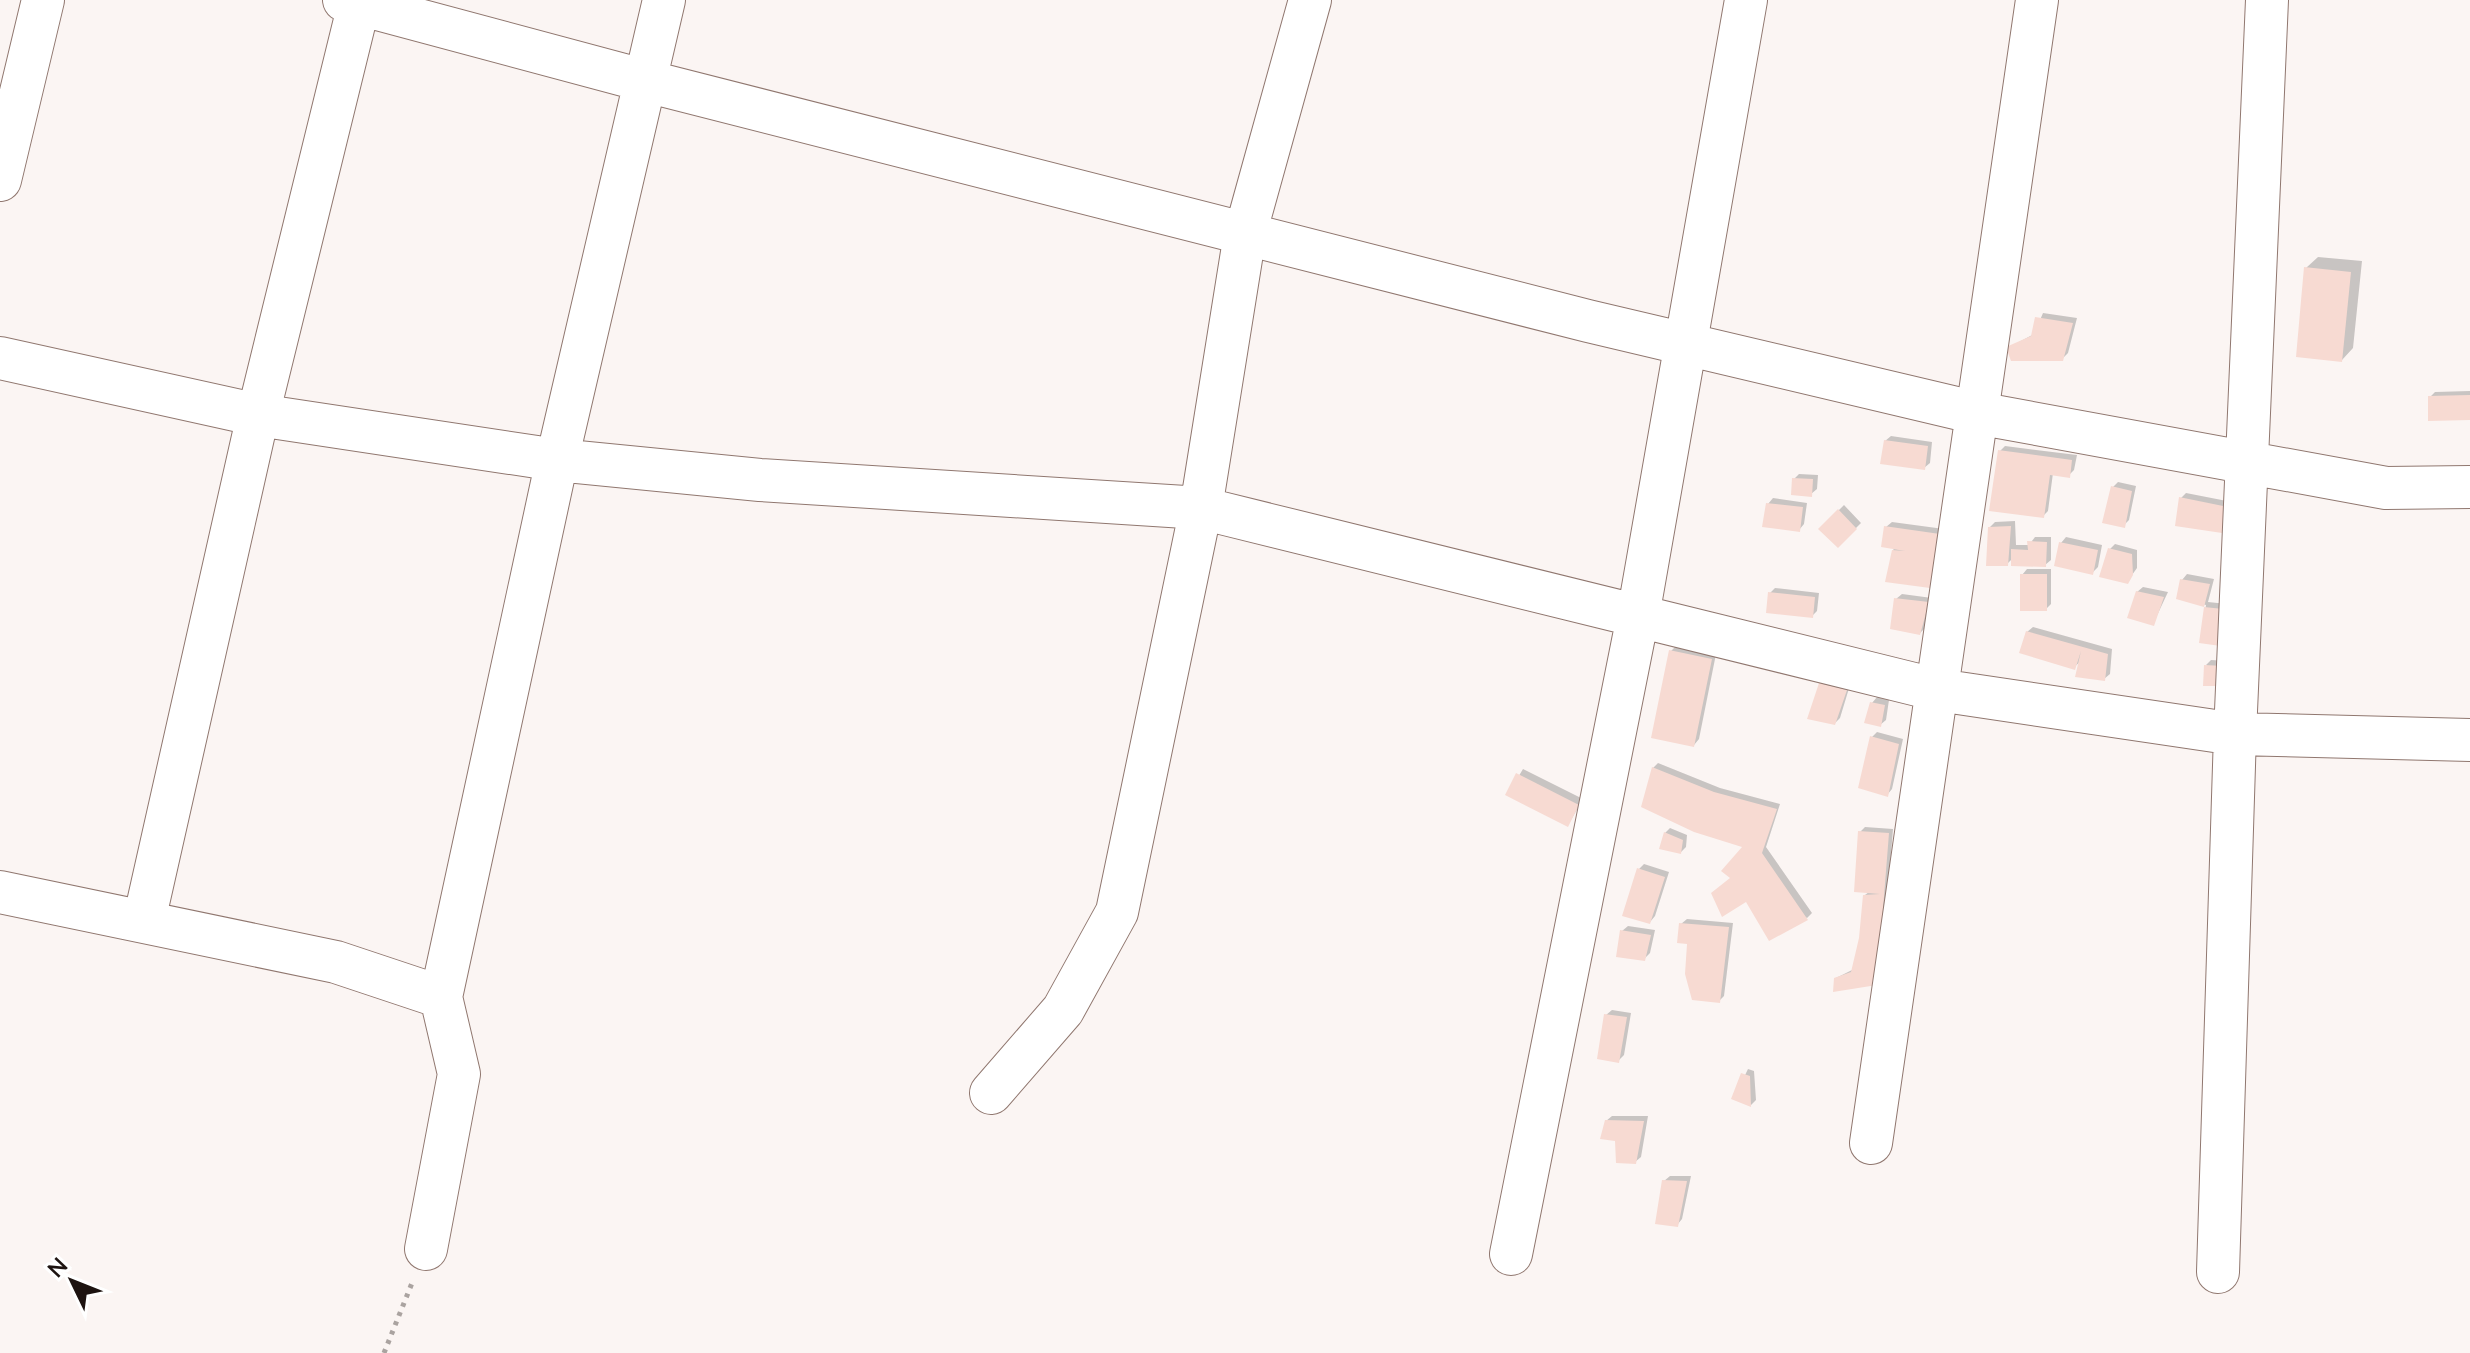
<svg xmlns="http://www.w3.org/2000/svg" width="2470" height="1353" font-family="Lato,sans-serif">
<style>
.shadow{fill:#0003}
.building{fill:#f7dad2}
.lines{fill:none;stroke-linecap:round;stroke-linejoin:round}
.minor-casing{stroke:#90776f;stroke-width:44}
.path{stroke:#aaa3a0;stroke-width:5;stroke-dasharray:4 6;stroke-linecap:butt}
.minor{stroke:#fff;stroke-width:42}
</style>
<rect width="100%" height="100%" fill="#fbf5f3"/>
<!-- shadow -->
<path class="shadow" d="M 2318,257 L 2362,261 L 2353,348 L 2342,360 L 2306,268 Z
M 2043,313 L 2077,318 L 2068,353 L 2062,359 L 2008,348 L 2034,334 Z
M 2470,391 L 2470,418 L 2430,397 L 2435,392 Z
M 1891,436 L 1932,442 L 1930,463 L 1924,468 L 1885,441 Z
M 2005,446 L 2077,455 L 2074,470 L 2069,475 L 2053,473 L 2048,511 L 2043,516 L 2000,451 Z
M 1799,474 L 1818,475 L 1817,489 L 1811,494 L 1794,479 Z
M 2118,482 L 2136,486 L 2129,520 L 2124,525 L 2113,487 Z
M 2186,493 L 2232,502 L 2227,525 L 2181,498 Z
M 1773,498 L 1807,503 L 1804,524 L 1799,530 L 1768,504 Z
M 1844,505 L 1861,523 L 1838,546 L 1820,529 Z
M 2015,521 L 2016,545 L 2029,545 L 2035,537 L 2051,537 L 2051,560 L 2045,565 L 2013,558 L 2007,564 L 1990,527 L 1995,522 Z
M 1892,522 L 1944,529 L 1935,581 L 1930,586 L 1887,580 L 1894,547 L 1886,527 Z
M 2066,537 L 2102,545 L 2098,567 L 2093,572 L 2061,543 Z
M 2115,544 L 2137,550 L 2137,568 L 2127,582 L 2110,549 Z
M 2027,569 L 2051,569 L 2051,604 L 2046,609 L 2022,575 Z
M 2187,574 L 2214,579 L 2208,602 L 2237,605 L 2201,641 L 2206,605 L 2178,598 L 2182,580 Z
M 2143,587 L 2168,592 L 2153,624 L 2137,592 Z
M 1775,588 L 1819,593 L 1817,611 L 1812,616 L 1770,593 Z
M 1902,594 L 1932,598 L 1925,628 L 1920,633 L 1896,599 Z
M 2033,627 L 2112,649 L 2110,674 L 2104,679 L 2080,662 L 2074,667 L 2027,632 Z
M 1676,646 L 1716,654 L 1699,739 L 1694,745 L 1671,651 Z
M 2211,660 L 2228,661 L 2227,679 L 2206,665 Z
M 1826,679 L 1850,685 L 1840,718 L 1835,723 L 1820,684 Z
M 1877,697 L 1889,700 L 1886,720 L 1880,725 L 1872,703 Z
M 1877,732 L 1903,739 L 1892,789 L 1887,795 L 1872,737 Z
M 1658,763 L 1720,788 L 1780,804 L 1766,847 L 1812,913 L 1807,918 L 1732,877 L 1746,846 L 1653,768 Z
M 1523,769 L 1583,799 L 1568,825 L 1508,794 Z
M 1865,827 L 1893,829 L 1881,978 L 1836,978 L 1854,969 L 1861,938 L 1865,895 L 1869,892 L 1860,832 Z
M 1670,828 L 1687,835 L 1686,847 L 1681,852 L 1665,833 Z
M 1644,864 L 1669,872 L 1655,916 L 1650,922 L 1639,869 Z
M 1687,919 L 1733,923 L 1724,996 L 1719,1001 L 1681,924 Z
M 1628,926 L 1655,930 L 1650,953 L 1644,959 L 1622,931 Z
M 1612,1010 L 1631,1013 L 1624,1055 L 1619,1060 L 1606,1015 Z
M 1748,1069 L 1754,1071 L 1756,1100 L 1751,1105 L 1734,1098 Z
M 1612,1116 L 1648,1116 L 1641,1157 L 1635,1162 L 1606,1121 Z
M 1670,1176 L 1691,1176 L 1682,1219 L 1677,1225 L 1664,1181 Z"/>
<!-- building -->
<path class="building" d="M 2304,267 L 2351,272 L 2342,362 L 2296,357 Z
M 2035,317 L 2073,323 L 2063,361 L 2011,361 L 2006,347 L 2031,336 Z
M 2470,395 L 2470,420 L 2428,421 L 2428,396 Z
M 1884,440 L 1928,446 L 1925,470 L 1880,464 Z
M 1998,450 L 2072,460 L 2070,478 L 2050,475 L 2044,518 L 1989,511 Z
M 1792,478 L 1813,479 L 1812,497 L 1791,495 Z
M 2111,486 L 2132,491 L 2125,528 L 2102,523 Z
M 2179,497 L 2228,507 L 2222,533 L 2175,526 Z
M 1766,503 L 1803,507 L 1800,532 L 1762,527 Z
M 1838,509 L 1857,529 L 1838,548 L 1818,529 Z
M 1884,526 L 1940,534 L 1930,588 L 1885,582 L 1892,550 L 1905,551 L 1881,547 Z
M 2011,526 L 2008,566 L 1986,566 L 1988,527 Z
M 2027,541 L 2047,542 L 2046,567 L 2011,566 L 2011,549 L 2028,550 Z
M 2059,542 L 2098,550 L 2093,575 L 2054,566 Z
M 2108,548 L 2132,554 L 2133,575 L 2128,584 L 2099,577 Z
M 2020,574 L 2047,574 L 2047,611 L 2020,611 Z
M 2180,579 L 2210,584 L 2204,607 L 2176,599 Z
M 2136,591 L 2164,597 L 2154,626 L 2127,618 Z
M 1768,592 L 1815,597 L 1813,618 L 1766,613 Z
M 1894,598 L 1929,602 L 1920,635 L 1890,629 Z
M 2204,607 L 2233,610 L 2228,647 L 2199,643 Z
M 2026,631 L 2108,654 L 2105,681 L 2075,677 L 2081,651 L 2075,670 L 2019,653 Z
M 1669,650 L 1712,659 L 1694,747 L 1651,738 Z
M 2204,665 L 2224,666 L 2223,686 L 2203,686 Z
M 1819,683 L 1847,690 L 1835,725 L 1807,719 Z
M 1870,702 L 1885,705 L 1881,727 L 1864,723 Z
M 1870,736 L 1899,744 L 1888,797 L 1858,788 Z
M 1652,767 L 1714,792 L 1777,809 L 1762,853 L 1808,920 L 1769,941 L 1746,902 L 1722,917 L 1711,893 L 1730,878 L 1721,871 L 1742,847 L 1694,832 L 1641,807 Z
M 1516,773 L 1579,805 L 1568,827 L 1505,795 Z
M 1858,831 L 1889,833 L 1877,985 L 1833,992 L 1834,978 L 1851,972 L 1859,938 L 1863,895 L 1880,894 L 1854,892 Z
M 1664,832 L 1683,840 L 1681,854 L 1659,849 Z
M 1637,868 L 1665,877 L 1650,924 L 1622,916 Z
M 1679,923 L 1729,927 L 1720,1003 L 1692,1000 L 1685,974 L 1687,944 L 1677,943 Z
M 1620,930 L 1651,935 L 1645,961 L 1616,957 Z
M 1604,1014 L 1627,1017 L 1619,1063 L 1597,1059 Z
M 1741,1073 L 1750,1076 L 1751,1107 L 1731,1099 Z
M 1605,1120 L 1644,1121 L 1636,1164 L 1616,1163 L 1615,1141 L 1600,1139 Z
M 1662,1180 L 1687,1181 L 1678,1227 L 1655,1224 Z"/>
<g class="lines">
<defs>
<path id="minor" d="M 344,0 L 646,81 L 1588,321 L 1977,413 L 2386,488 L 2470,487
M 0,180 L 43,0
M 0,358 L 258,415 L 557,460 L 760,480 L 1201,508 L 1938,690 L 2235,734 L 2470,740
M 0,892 L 336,962 L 441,997 L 459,1074 L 426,1249
M 144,921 L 258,415 L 359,4
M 441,997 L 557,460 L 664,0
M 991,1093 L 1063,1010 L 1117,912 L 1201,508 L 1245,234 L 1310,0
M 1871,1143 L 2037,0
M 1511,1254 L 1638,616 L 1746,0
M 2218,1272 L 2235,734 L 2267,0"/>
</defs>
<!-- minor casing -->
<use href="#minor" class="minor-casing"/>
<!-- path -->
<path class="path" d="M 384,1353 L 412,1283"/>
<!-- minor -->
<use href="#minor" class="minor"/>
</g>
<!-- north arrow -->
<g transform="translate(72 1281) rotate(313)" stroke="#ffffff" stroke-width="6" paint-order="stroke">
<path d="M0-6L14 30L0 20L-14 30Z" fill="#1d1310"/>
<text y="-12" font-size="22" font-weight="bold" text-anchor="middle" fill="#1d1310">N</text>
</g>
</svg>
